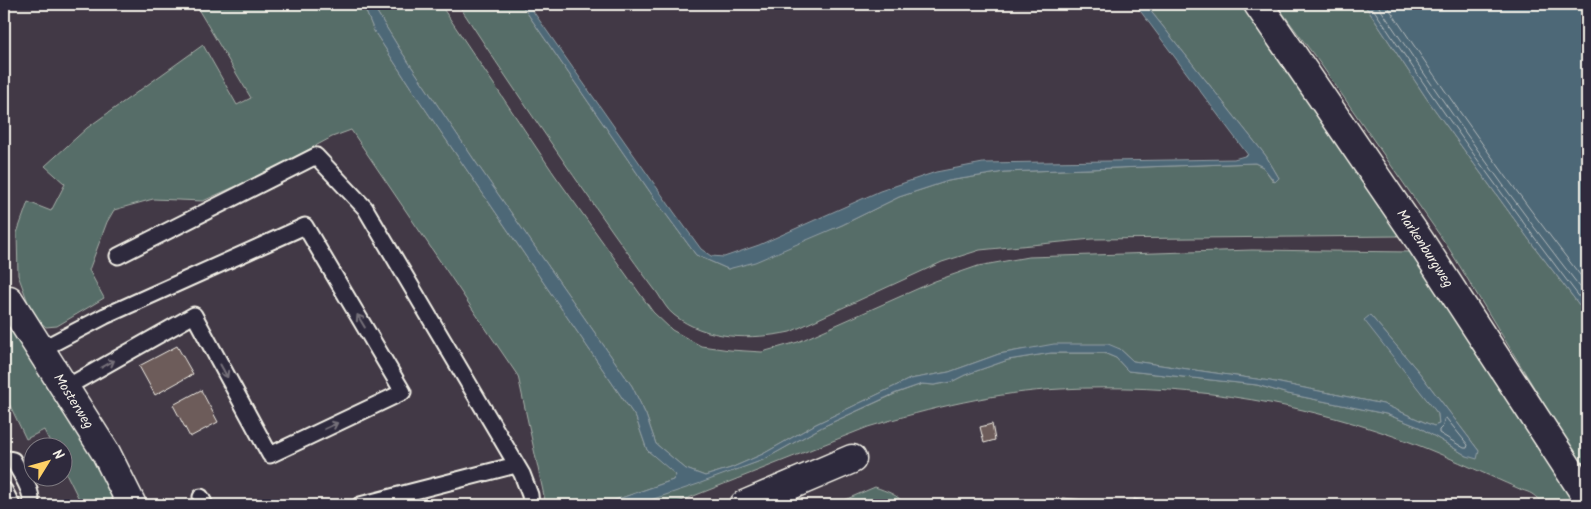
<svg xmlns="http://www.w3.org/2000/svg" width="1591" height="509" font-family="Kalam,sans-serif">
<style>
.green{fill:#576d68;stroke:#a6afa8}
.water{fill:#4e6777;stroke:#909ea4}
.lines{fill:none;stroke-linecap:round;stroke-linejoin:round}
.shore{stroke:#b2babb;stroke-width:1}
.building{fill:#6d5b5a;stroke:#f4f1e8}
.service-casing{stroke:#f4f1e8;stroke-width:19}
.minor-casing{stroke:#f4f1e8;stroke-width:31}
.service{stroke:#2f2a3d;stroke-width:15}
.minor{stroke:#2f2a3d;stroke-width:28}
.oneway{stroke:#747079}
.labels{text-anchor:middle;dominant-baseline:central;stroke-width:4.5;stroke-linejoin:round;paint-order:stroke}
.street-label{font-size:14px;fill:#f4f1e8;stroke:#2f2a3d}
</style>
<rect width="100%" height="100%" fill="#423946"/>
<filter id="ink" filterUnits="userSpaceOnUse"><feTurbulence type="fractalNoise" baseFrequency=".02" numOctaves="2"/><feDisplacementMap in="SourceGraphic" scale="10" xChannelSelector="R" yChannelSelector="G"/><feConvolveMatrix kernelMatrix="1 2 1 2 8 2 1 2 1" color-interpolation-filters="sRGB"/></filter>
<g filter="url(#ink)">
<!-- green -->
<path class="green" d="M 195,4 L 363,4 L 374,31 L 417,97 L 636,418 L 647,450 L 673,471 L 676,475 L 673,480 L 601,505 L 546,505 L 518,376 L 351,130 L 332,137 L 265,173 L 203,201 L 153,199 L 114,210 L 107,222 L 89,270 L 104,298 L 57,326 L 46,327 L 37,319 L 29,305 L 18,275 L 17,233 L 28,202 L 51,211 L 65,184 L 45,166 L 87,128 L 203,45 L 237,105 L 251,98 Z
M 372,4 L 440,4 L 554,174 L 653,312 L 672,330 L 701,346 L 730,350 L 762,352 L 798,342 L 935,281 L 978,266 L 1028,257 L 1252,250 L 1411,252 L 1582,505 C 1571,505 1557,508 1547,505 C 1542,504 1537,497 1532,494 C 1529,492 1525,491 1522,490 C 1480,472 1439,452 1396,437 C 1288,399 1175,383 1061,389 C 996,392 931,408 868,427 L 671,505 L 636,505 L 763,460 L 822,427 L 897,393 L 922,384 L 934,385 L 951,382 L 965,375 L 1008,360 L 1051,353 L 1104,353 L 1116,358 L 1128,371 L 1257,385 L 1288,394 L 1386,414 L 1419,427 L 1467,456 L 1479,451 L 1418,371 L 1370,315 L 1365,320 L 1438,414 L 1439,424 L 1434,426 L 1424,422 L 1383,404 L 1270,381 L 1133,361 L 1120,349 L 1021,350 L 999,354 L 949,372 L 910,379 L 816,424 L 763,454 L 731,468 L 705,476 L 686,469 L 656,444 L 646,415 L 632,386 L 477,164 L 399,48 Z
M 458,4 L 521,4 L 657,202 L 696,255 L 728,269 L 842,225 L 899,197 L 948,181 L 1004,172 L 1255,163 L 1263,167 L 1274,182 L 1279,178 L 1266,156 L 1145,4 L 1249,4 L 1401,236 L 1092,239 L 980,250 L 942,262 L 790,332 C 752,340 705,340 674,315 C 667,310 662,300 658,294 C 643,274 628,253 613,232 C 560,157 508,81 458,4 Z
M 1276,4 L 1364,4 L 1427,99 L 1533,245 L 1587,315 L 1587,474 L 1448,247 L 1322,66 Z
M 4,317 L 82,438 L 118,505 L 82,505 L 63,467 L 62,446 L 52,446 L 44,430 L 26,439 L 4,393 Z
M 875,487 C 886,491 899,495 905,505 L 833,505 Z"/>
<!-- water -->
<path class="water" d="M 363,4 L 372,4 L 399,48 L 477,164 L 632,386 L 646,415 L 656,444 L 686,469 L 705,476 L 731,468 L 763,454 L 816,424 L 910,379 L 949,372 L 999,354 L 1054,344 L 1108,344 L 1120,349 L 1133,361 L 1270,381 L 1383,404 L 1424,422 L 1434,426 L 1439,424 L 1438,414 L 1364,320 L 1370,315 L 1418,371 L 1479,451 L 1477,459 L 1467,456 L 1419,427 L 1386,414 L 1288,394 L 1257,385 L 1128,371 L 1116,358 L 1104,353 L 1051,353 L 1008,360 L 965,375 L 951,382 L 934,385 L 922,384 L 896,393 L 822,427 L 763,460 L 698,484 L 636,505 L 601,505 L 673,480 L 676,475 L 647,450 L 636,418 L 417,97 L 374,31 Z
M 521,4 L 528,4 L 674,212 L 701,249 L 711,256 L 724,257 L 759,245 L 880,191 L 936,172 L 983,163 L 1234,159 L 1248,155 L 1135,4 L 1145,4 L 1266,156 L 1279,178 L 1275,182 L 1263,167 L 1255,163 L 1004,172 L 948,181 L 899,197 L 842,225 L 755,262 L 728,269 L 696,255 L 657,202 Z
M 1364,4 L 1587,4 L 1587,315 L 1533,245 L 1427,99 Z"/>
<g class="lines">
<!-- shore -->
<path class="shore" d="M 1370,4 C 1439,108 1511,208 1587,307
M 1377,4 C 1444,104 1513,202 1587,296
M 1386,4 C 1450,100 1516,193 1587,284
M 1446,418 L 1468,445 L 1467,448 L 1464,448 L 1439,433 L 1439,430 L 1443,426 L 1444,420 Z"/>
</g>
<!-- building -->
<path class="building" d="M 177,346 L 193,374 L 155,395 L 139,366 Z
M 201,390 L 218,422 L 190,437 L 173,405 Z
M 992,424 L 995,440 L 984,443 L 980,427 Z
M 1062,498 L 1134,504 L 1134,499 L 1148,502 L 1147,505 L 1030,505 L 1030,503 L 1061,505 Z"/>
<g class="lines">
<defs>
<path id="service" d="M 118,256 L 316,156 L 365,208 L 522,474 L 530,495 L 531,505
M 40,350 L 105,316 L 305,226 L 403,392 L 270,455 L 194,315 L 65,388
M 4,458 L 13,460 C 19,472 35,492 30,505
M 4,490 L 12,505
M 201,497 L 205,505
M 360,505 L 516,465"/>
<g id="minor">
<path id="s1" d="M 1258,4 L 1420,241 L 1587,497"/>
<path id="s2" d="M 9,300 L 106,453 L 132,505"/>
<path d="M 744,505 L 852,459"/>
</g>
</defs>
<!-- service casing -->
<use href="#service" class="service-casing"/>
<!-- minor casing -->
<use href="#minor" class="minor-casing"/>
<!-- service -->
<use href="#service" class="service"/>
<!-- minor -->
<use href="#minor" class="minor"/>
</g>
<!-- one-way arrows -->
<defs><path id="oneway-shaft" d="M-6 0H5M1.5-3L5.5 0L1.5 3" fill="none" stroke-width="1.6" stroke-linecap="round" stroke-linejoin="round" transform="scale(1.25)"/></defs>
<g class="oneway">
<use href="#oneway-shaft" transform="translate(361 321) rotate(-121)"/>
<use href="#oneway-shaft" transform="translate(108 364) rotate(-29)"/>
<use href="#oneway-shaft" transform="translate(224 371) rotate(61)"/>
<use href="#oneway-shaft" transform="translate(331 426) rotate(-25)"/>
</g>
</g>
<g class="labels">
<!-- street labels -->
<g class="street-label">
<text stroke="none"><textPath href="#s1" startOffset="296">Markenburgweg</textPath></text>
<text stroke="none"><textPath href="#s2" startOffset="120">Mosterweg</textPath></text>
</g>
</g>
<!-- margin -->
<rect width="1591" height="509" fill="none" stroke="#2f2a3d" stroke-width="20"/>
<rect x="10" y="10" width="1571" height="489" fill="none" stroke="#f4f1e8" stroke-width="2" filter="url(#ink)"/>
<!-- north arrow -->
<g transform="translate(48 462) rotate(53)"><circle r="24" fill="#2f2a3d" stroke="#7e7a81"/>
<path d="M0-4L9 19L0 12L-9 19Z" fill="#ffd166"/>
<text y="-8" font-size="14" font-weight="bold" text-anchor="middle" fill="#f4f1e8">N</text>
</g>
</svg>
